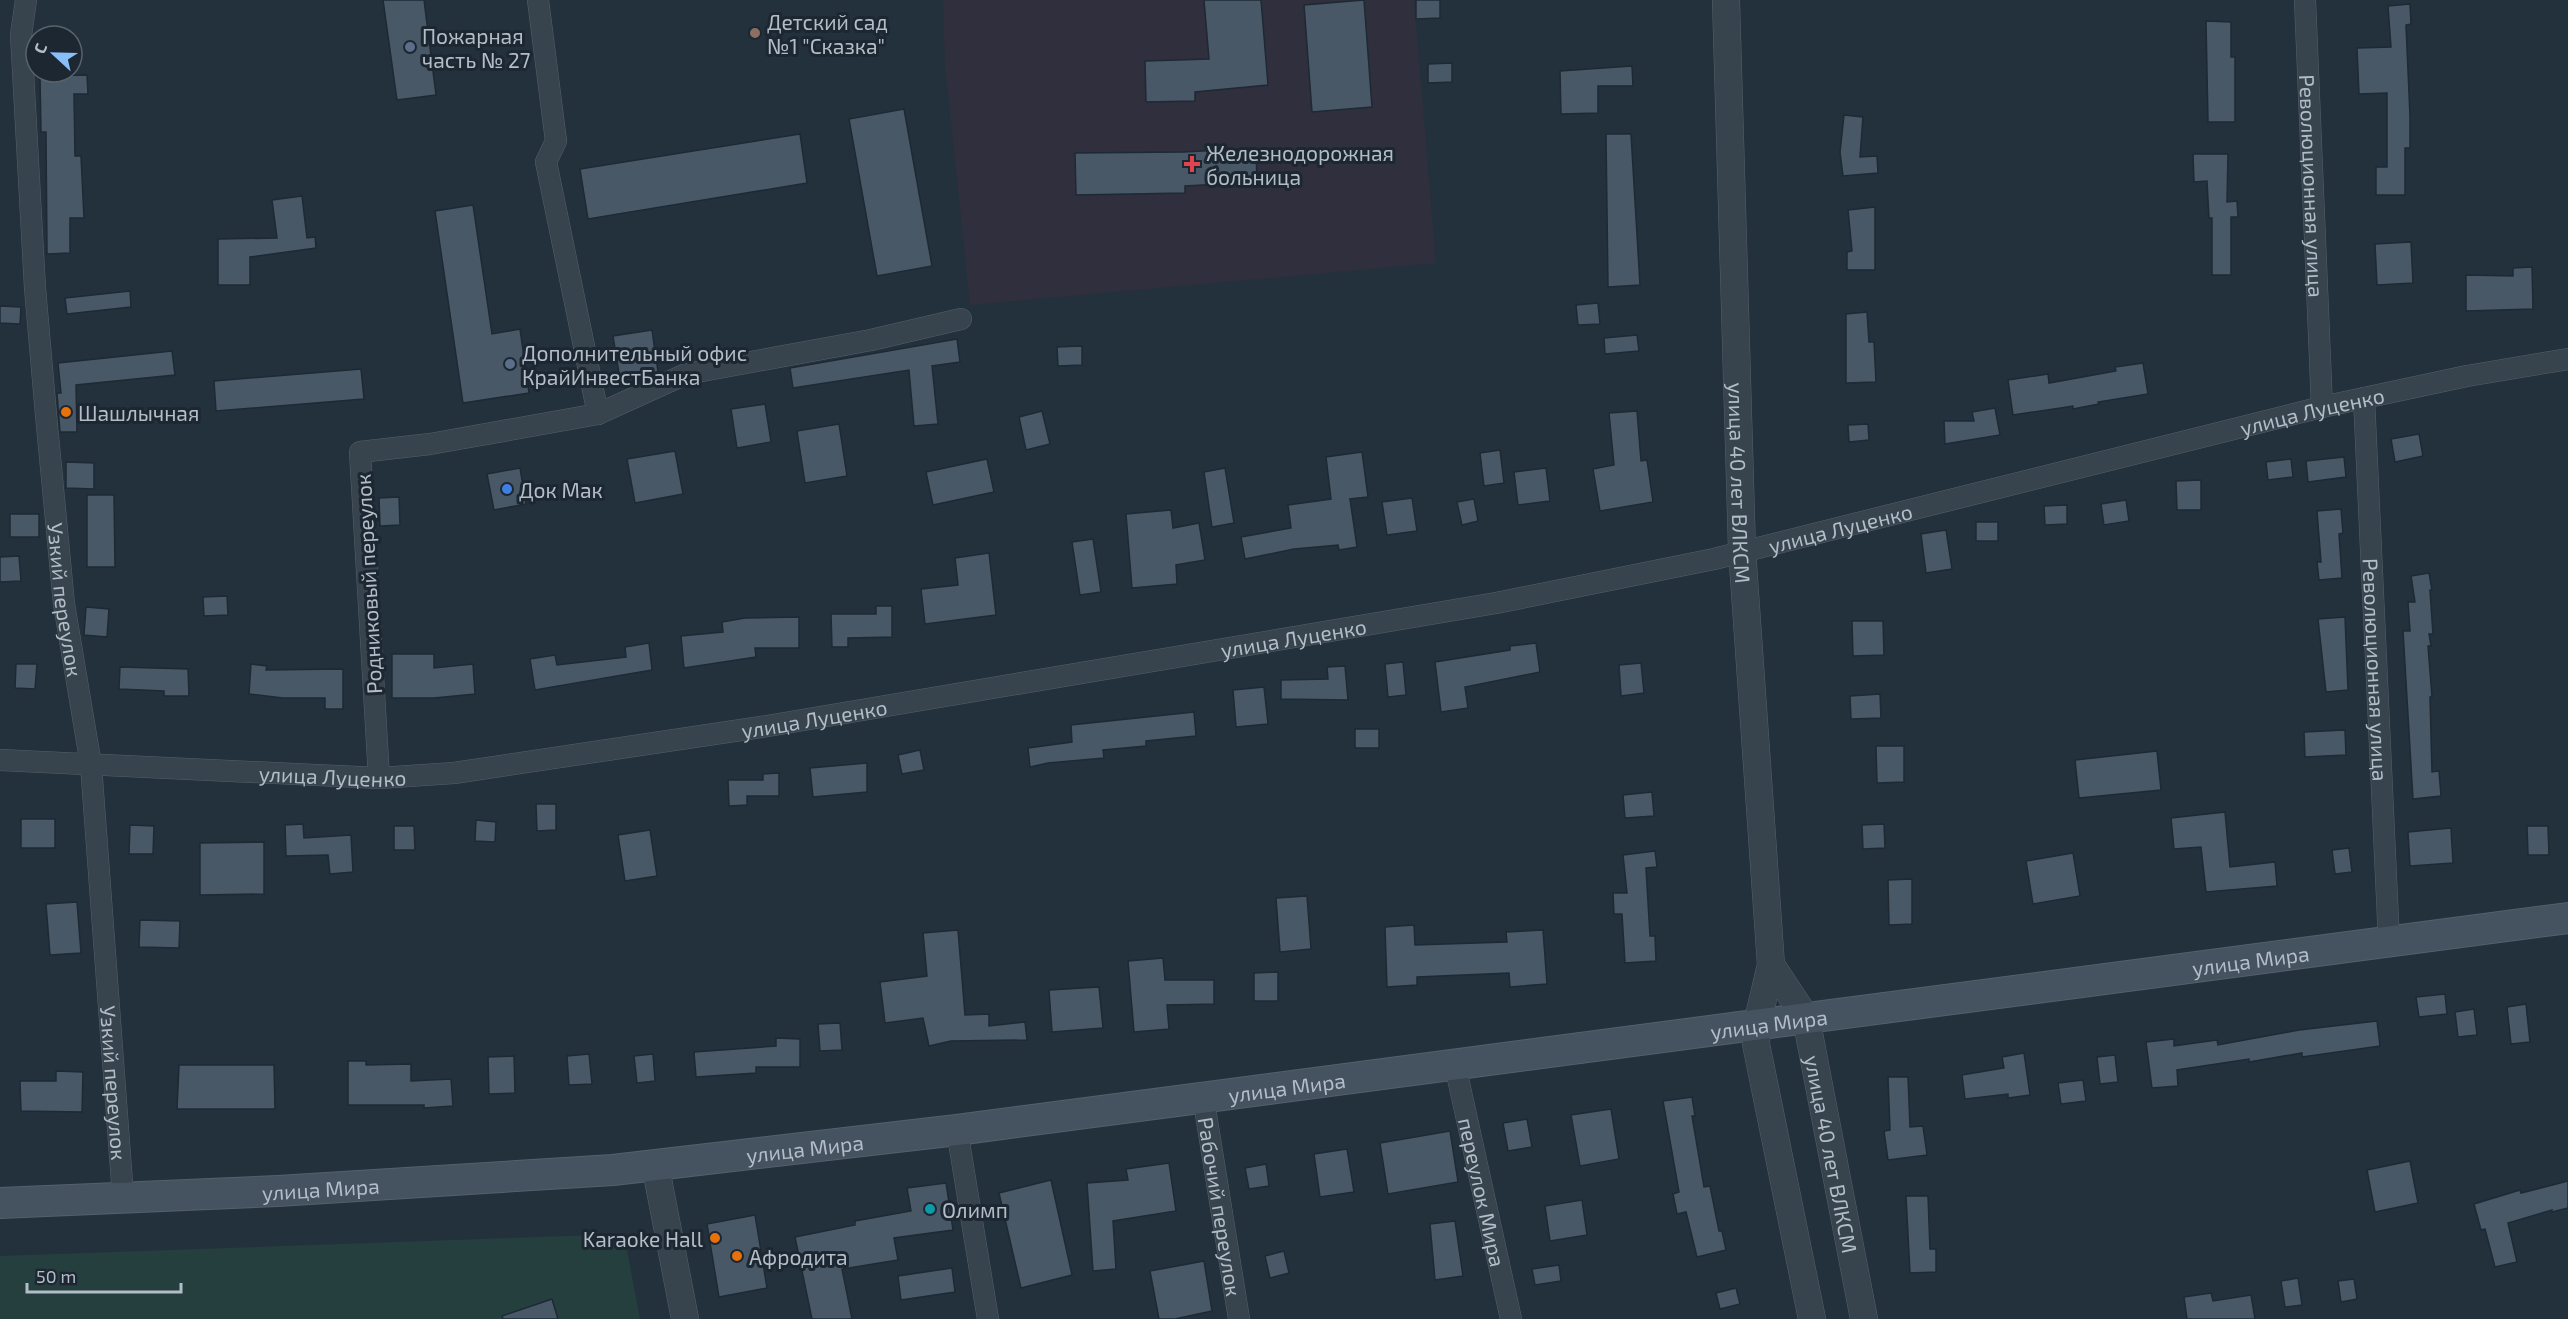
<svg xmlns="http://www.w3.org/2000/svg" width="2568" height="1319" font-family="'Exo 2',sans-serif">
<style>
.medical{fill:#302f3e}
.green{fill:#253e3e}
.building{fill:#495866;stroke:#1e2934;stroke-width:1.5}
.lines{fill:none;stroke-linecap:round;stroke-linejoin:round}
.minor-casing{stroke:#55606b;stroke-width:22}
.tertiary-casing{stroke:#55606b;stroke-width:28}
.secondary-casing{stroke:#55606b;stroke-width:32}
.minor{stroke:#37434d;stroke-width:21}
.tertiary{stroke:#37434d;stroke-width:27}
.secondary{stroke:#455260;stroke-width:30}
.education-dot{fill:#8d6e63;stroke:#1c2732;stroke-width:2}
.service-dot{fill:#5c6f8a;stroke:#1c2732;stroke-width:2}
.health-dot{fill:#e0444e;stroke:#1c2732;stroke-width:2}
.food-dot{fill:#e8710a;stroke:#1c2732;stroke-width:2}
.shop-dot{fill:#3f7fe0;stroke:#1c2732;stroke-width:2}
.culture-dot{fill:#0f9aa8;stroke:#1c2732;stroke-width:2}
.labels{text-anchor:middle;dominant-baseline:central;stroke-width:6;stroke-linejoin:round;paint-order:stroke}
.poi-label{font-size:21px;fill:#b3bdc8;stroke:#1c2732;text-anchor:start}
.street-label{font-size:21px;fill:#b3bdc8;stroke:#1c2732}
</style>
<rect width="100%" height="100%" fill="#23313d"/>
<!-- medical -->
<path class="medical" d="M 943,0 L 1414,0 L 1436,263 L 970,305 L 945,65 Z"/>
<!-- green -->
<path class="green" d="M 624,1234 L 640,1319 L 0,1319 L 0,1256 Z"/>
<!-- building -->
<path class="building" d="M 383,0 L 424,0 L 436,95 L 397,100 Z
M 1204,0 L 1261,0 L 1268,85 L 1195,92 L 1195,101 L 1146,102 L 1145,61 L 1209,59 Z
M 1364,0 L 1372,107 L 1312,112 L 1304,5 Z
M 1416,0 L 1440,0 L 1440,18 L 1416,19 Z
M 2410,4 L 2411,24 L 2406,25 L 2410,116 L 2410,148 L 2405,148 L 2405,195 L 2376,195 L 2376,167 L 2387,167 L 2387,93 L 2359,94 L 2357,48 L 2391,47 L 2388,6 Z
M 2206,21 L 2231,22 L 2231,57 L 2235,57 L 2235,122 L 2208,122 Z
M 1452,63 L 1452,82 L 1428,83 L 1428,64 Z
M 1632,66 L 1633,86 L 1598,86 L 1598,113 L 1561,114 L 1560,71 Z
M 87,75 L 88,94 L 74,94 L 75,156 L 81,156 L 84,218 L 70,218 L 70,253 L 47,254 L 46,132 L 41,132 L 40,76 Z
M 904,109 L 932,266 L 877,276 L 849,119 Z
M 1844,115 L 1863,117 L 1860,157 L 1877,156 L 1878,173 L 1843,176 L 1840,152 Z
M 800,134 L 807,183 L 588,219 L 580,169 Z
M 1606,134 L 1631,134 L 1640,285 L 1608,287 Z
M 1256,148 L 1257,182 L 1185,186 L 1185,193 L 1076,195 L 1075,153 L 1184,152 Z
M 2193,154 L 2228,154 L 2227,202 L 2237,201 L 2238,217 L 2231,217 L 2231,275 L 2212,275 L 2212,218 L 2209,218 L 2207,181 L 2194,182 Z
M 302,196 L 307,238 L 315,237 L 316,248 L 250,257 L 250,285 L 218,285 L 218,239 L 277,238 L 272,200 Z
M 473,205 L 492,334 L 520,329 L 529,393 L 463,403 L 435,211 Z
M 1875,207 L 1875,270 L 1847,270 L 1847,252 L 1852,251 L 1848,210 Z
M 2411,242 L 2413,283 L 2377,285 L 2375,244 Z
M 2532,267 L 2533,309 L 2466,311 L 2466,275 L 2513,276 L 2513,268 Z
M 130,291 L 131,307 L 67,314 L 65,298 Z
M 1598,303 L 1600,324 L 1578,325 L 1576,305 Z
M 0,306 L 21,307 L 20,324 L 0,323 Z
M 1867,312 L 1869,342 L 1874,342 L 1876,382 L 1846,383 L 1846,314 Z
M 652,330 L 658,372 L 620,379 L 613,336 Z
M 1637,335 L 1639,351 L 1605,354 L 1604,338 Z
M 957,339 L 960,362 L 932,366 L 938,424 L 914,426 L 909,370 L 793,388 L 790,368 Z
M 1082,346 L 1082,365 L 1058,366 L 1057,347 Z
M 172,351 L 175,375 L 76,385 L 77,432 L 60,432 L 57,393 L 61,393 L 58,363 Z
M 2143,363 L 2148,394 L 2098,402 L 2099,404 L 2073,409 L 2073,406 L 2013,415 L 2008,380 L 2048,374 L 2049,383 L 2116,371 L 2115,367 Z
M 361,369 L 364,399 L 216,411 L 214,381 Z
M 765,404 L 771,442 L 737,448 L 731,409 Z
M 1995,408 L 2000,435 L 1945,444 L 1944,421 L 1974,421 L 1972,412 Z
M 1042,411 L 1050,444 L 1026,450 L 1019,417 Z
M 1637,411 L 1641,461 L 1647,460 L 1653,502 L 1600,511 L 1593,469 L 1614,465 L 1609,413 Z
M 839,424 L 847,476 L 805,483 L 797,431 Z
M 1868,424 L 1869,440 L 1849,442 L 1848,425 Z
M 2419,434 L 2423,456 L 2395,462 L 2391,439 Z
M 1500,450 L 1504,483 L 1484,486 L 1480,453 Z
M 675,451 L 683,494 L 635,503 L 627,459 Z
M 1362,452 L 1368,497 L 1350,499 L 1357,547 L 1339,550 L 1338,545 L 1294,549 L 1245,559 L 1241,537 L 1291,528 L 1288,505 L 1331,499 L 1326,457 Z
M 2344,457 L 2346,477 L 2308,482 L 2306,461 Z
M 987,459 L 994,492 L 933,505 L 926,472 Z
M 2291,459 L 2293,477 L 2268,480 L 2266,462 Z
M 66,462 L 94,463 L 94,489 L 66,488 Z
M 520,468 L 526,504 L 494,510 L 487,474 Z
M 1225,468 L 1234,523 L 1212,527 L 1204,472 Z
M 1546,468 L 1550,501 L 1518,505 L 1514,472 Z
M 2201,480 L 2201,510 L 2177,510 L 2176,481 Z
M 87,495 L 114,495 L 115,567 L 87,567 Z
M 399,497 L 400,525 L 380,526 L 379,498 Z
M 1412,498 L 1417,531 L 1387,535 L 1382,502 Z
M 1474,499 L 1478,521 L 1462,525 L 1457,502 Z
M 2126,500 L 2129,521 L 2104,525 L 2101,504 Z
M 2067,505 L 2067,524 L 2045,525 L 2044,506 Z
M 2341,509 L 2343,533 L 2339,534 L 2342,578 L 2319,580 L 2317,562 L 2321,562 L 2317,511 Z
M 1171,510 L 1173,528 L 1199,523 L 1205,560 L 1176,565 L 1177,584 L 1132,588 L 1126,514 Z
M 10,514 L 39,514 L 39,537 L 10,537 Z
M 1976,522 L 1998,522 L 1998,541 L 1976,541 Z
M 1946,530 L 1952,569 L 1926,573 L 1921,534 Z
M 1093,539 L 1101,592 L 1080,595 L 1072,542 Z
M 989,553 L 996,615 L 925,624 L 921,589 L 958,585 L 955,558 Z
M 19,556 L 21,581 L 0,582 L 0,557 Z
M 2429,573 L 2432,590 L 2430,590 L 2433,634 L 2429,634 L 2431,646 L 2428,646 L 2432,697 L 2430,697 L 2432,772 L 2439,771 L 2441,796 L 2413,799 L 2403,631 L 2410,631 L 2408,602 L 2415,602 L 2411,576 Z
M 227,596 L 228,615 L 204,616 L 203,597 Z
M 876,606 L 892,606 L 892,637 L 848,638 L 848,647 L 832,647 L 831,614 L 876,614 Z
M 86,607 L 109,609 L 107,637 L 84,635 Z
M 799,617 L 799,648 L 755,648 L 756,657 L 684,668 L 681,636 L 723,632 L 722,622 L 745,618 Z
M 2345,617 L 2348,690 L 2326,692 L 2318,619 Z
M 1852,621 L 1883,621 L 1884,655 L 1853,656 Z
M 649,643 L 652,670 L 535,690 L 530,659 L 555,655 L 557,665 L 626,657 L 625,647 Z
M 1536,643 L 1540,672 L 1465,687 L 1468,708 L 1441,712 L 1435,662 L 1510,650 L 1510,646 Z
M 392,654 L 434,654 L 434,668 L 473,664 L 475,694 L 434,698 L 392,698 Z
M 1403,662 L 1406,695 L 1388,697 L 1385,664 Z
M 1641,663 L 1644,693 L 1621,696 L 1619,665 Z
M 16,664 L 37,664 L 35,689 L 15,688 Z
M 251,664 L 267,666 L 266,670 L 343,669 L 343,709 L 325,709 L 325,698 L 283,698 L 249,694 Z
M 1345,666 L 1348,700 L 1281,699 L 1281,680 L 1328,679 L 1327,667 Z
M 120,667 L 188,669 L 189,696 L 164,696 L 164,691 L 119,689 Z
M 1264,687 L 1268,724 L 1236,727 L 1233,690 Z
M 1880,694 L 1881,718 L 1851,719 L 1850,696 Z
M 1194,712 L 1196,736 L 1146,741 L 1146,746 L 1103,750 L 1104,758 L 1048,763 L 1030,767 L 1028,748 L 1072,742 L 1071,725 Z
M 1355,729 L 1379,729 L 1379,748 L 1355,748 Z
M 2345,730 L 2346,755 L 2305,757 L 2304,732 Z
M 1876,746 L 1904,746 L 1904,782 L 1877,783 Z
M 920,750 L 924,770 L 902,774 L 898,755 Z
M 2157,751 L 2161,790 L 2079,798 L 2075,760 Z
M 867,763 L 867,792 L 813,797 L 810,768 Z
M 779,773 L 779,796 L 747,796 L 747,805 L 729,806 L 728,780 L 763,780 L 763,774 Z
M 1652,792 L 1654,816 L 1625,818 L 1623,795 Z
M 536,804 L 556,804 L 556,830 L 537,831 Z
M 2225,812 L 2230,867 L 2275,862 L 2277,886 L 2206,892 L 2201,847 L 2174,849 L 2171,818 Z
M 21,819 L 55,819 L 55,848 L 21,848 Z
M 476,820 L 496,822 L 495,842 L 475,841 Z
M 303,824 L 304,838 L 351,835 L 353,872 L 330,874 L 328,855 L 286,856 L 285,825 Z
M 1884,824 L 1885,848 L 1863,849 L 1862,825 Z
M 130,825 L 154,826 L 153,854 L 129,854 Z
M 394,826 L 414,826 L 415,850 L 394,850 Z
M 2527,826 L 2548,826 L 2549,855 L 2528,855 Z
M 2451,828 L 2453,863 L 2410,866 L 2408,832 Z
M 650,830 L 657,876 L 625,881 L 618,835 Z
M 264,842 L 264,894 L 200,895 L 200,843 Z
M 2349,848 L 2352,872 L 2335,874 L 2332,850 Z
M 1655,851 L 1657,867 L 1646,868 L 1650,936 L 1655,936 L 1656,961 L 1625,963 L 1622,914 L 1614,914 L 1613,893 L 1627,893 L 1623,855 Z
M 2073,853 L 2080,896 L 2033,904 L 2026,861 Z
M 1912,879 L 1912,924 L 1889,925 L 1888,880 Z
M 1307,896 L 1311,949 L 1280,952 L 1276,898 Z
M 77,902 L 81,953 L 50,955 L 46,904 Z
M 140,920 L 180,921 L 179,948 L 139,947 Z
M 1414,925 L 1415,945 L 1507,942 L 1506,932 L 1543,930 L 1547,984 L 1510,987 L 1509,973 L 1417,977 L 1417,985 L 1387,987 L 1385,927 Z
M 958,930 L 965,1015 L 989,1014 L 989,1026 L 1025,1022 L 1027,1040 L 951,1041 L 929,1046 L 923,1018 L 885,1023 L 880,982 L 927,976 L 923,933 Z
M 1163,958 L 1165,980 L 1214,980 L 1214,1004 L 1167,1005 L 1169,1029 L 1134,1032 L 1128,961 Z
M 1278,972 L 1278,1001 L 1254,1001 L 1254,973 Z
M 1099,987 L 1103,1028 L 1052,1032 L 1049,990 Z
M 2445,994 L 2447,1014 L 2419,1017 L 2416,997 Z
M 2526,1004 L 2530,1042 L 2511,1044 L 2507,1007 Z
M 2474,1009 L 2477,1035 L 2458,1037 L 2455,1012 Z
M 2377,1021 L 2380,1046 L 2302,1057 L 2302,1053 L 2249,1062 L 2249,1059 L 2177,1070 L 2178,1086 L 2152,1088 L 2146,1042 L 2174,1039 L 2174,1046 L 2217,1040 L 2218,1045 L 2299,1030 Z
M 840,1023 L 842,1050 L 820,1051 L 818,1024 Z
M 776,1038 L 800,1039 L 800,1067 L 756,1067 L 756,1073 L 696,1077 L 694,1052 L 776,1046 Z
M 2024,1053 L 2030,1095 L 2008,1098 L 2008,1094 L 1965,1099 L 1962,1075 L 2004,1068 L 2002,1057 Z
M 589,1054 L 592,1084 L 569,1085 L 567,1056 Z
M 653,1054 L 655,1081 L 637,1083 L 634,1056 Z
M 2115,1055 L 2118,1082 L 2100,1084 L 2097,1057 Z
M 514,1056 L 515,1093 L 489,1094 L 488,1057 Z
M 348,1061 L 366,1061 L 366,1065 L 411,1064 L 411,1081 L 451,1079 L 453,1106 L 424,1108 L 424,1105 L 348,1105 Z
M 179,1065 L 274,1065 L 275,1109 L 177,1109 Z
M 56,1071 L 83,1072 L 82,1112 L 21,1111 L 20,1081 L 56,1081 Z
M 1888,1077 L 1908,1077 L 1910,1127 L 1923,1126 L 1927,1155 L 1888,1160 L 1884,1131 L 1890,1130 Z
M 2083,1080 L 2086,1101 L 2061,1104 L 2058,1083 Z
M 1692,1097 L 1695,1116 L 1692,1116 L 1704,1187 L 1710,1186 L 1719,1231 L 1722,1231 L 1726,1250 L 1697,1257 L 1686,1212 L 1677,1214 L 1673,1194 L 1679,1192 L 1663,1101 Z
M 1611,1109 L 1619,1159 L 1580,1166 L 1571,1115 Z
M 1527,1119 L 1532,1147 L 1508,1151 L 1503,1123 Z
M 1450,1131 L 1458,1182 L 1388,1194 L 1380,1143 Z
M 1347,1149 L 1354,1192 L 1320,1197 L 1314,1154 Z
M 2410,1161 L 2418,1203 L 2375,1212 L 2367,1170 Z
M 1169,1163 L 1176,1211 L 1113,1221 L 1116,1269 L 1093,1271 L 1087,1183 L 1128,1180 L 1126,1169 Z
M 1266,1164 L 1269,1186 L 1249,1189 L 1245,1168 Z
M 1051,1180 L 1072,1275 L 1021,1288 L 999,1193 Z
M 2568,1181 L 2568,1208 L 2552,1212 L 2552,1210 L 2508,1223 L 2517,1262 L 2495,1267 L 2485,1229 L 2481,1230 L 2474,1204 L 2520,1190 L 2521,1193 Z
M 946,1183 L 953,1230 L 894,1238 L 898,1260 L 842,1269 L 852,1319 L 812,1319 L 795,1237 L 855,1225 L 855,1221 L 911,1211 L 907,1188 Z
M 1906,1196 L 1928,1196 L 1930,1249 L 1936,1249 L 1936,1272 L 1910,1273 Z
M 1582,1200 L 1587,1235 L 1550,1241 L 1545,1206 Z
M 755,1215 L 767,1288 L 719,1297 L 707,1224 Z
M 1455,1221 L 1463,1276 L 1435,1280 L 1430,1224 Z
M 1284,1251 L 1289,1273 L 1270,1278 L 1265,1256 Z
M 1204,1261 L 1212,1311 L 1175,1319 L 1159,1319 L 1150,1271 Z
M 1559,1265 L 1561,1281 L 1535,1285 L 1532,1269 Z
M 952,1268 L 955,1292 L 901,1300 L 898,1276 Z
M 2298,1278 L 2302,1305 L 2285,1307 L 2281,1281 Z
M 2354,1279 L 2357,1299 L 2341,1302 L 2338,1281 Z
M 1736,1288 L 1740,1304 L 1720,1309 L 1716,1293 Z
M 2211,1293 L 2213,1301 L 2251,1295 L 2255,1319 L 2187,1319 L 2184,1297 Z
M 552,1299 L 558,1319 L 503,1319 L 502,1316 Z"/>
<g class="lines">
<defs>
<g id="minor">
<path id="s1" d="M 26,0 L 21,35 L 35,288 L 46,415 L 64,604 L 91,765 L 123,1196"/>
<path id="s2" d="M 2305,0 L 2322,407"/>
<path id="s3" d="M 2364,398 L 2389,942"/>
<path d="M 598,414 L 686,374 L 871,340 L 961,319"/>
<path id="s4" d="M 0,760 L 379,778 L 454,773 L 761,727 L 1496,603 L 1714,559 L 2322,407 L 2467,376 L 2568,359"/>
<path d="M 379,778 L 360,452 L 430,444 L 598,414 L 546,162 L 556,141 L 538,0"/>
<path id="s5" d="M 1455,1065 L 1511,1319"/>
<path id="s6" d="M 1203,1096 L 1239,1319"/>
<path d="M 957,1130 L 988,1319"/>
</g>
<g id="tertiary">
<path id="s7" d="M 1726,0 L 1742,550 L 1771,965 L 1757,1024 L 1756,1044 L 1812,1319"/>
<path id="s8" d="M 1771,965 L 1806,1018 L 1864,1319"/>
<path d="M 655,1164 L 685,1319"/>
</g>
<g id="secondary">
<path id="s9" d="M 0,1203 L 278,1191 L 613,1170 L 957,1130 L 2568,918"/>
</g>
</defs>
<!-- minor casing -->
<use href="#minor" class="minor-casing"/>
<!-- tertiary casing -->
<use href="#tertiary" class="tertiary-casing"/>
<!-- secondary casing -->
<use href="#secondary" class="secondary-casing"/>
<!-- minor -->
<use href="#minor" class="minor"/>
<!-- tertiary -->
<use href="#tertiary" class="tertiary"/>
<!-- secondary -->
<use href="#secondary" class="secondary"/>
</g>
<!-- markers -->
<circle class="education-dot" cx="755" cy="33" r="6"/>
<g class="service-dot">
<circle cx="410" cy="47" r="6"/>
<circle cx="510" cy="364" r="6"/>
</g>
<path class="health-dot" d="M1189 155h6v6h6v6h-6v6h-6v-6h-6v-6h6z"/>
<g class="food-dot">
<circle cx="66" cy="412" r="6"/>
<circle cx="715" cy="1238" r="6"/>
<circle cx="737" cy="1256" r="6"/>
</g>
<circle class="shop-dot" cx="507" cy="489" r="6"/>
<circle class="culture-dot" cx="930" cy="1209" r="6"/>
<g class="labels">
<!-- poi labels -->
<g class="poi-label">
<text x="767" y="21">Детский сад<tspan x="767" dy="24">№1 "Сказка"</tspan></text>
<text x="422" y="35">Пожарная<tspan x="422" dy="24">часть № 27</tspan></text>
<text x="1206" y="152">Железнодорожная<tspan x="1206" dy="24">больница</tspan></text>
<text x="522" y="352">Дополнительный офис<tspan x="522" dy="24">КрайИнвестБанка</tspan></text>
<text x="78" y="412">Шашлычная</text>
<text x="519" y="489">Док Мак</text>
<text x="942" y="1209">Олимп</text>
<text x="703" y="1238" text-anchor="end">Karaoke Hall</text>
<text x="749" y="1256">Афродита</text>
</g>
<!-- street labels -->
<g class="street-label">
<text stroke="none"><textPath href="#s2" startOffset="186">Революционная улица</textPath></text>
<text stroke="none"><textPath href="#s4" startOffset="2349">улица Луценко</textPath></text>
<text stroke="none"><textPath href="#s7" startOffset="483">улица 40 лет ВЛКСМ</textPath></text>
<text stroke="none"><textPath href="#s4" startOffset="1863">улица Луценко</textPath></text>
<text transform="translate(368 584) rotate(-93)">Родниковый переулок</text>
<text stroke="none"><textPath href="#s1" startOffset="602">Узкий переулок</textPath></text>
<text stroke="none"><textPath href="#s4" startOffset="1305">улица Луценко</textPath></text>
<text stroke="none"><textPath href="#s3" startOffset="272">Революционная улица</textPath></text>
<text stroke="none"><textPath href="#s4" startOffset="819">улица Луценко</textPath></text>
<text stroke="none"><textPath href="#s4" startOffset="333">улица Луценко</textPath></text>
<text stroke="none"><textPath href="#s9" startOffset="2265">улица Мира</textPath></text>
<text stroke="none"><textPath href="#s9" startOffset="1779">улица Мира</textPath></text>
<text stroke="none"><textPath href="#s1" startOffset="1088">Узкий переулок</textPath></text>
<text stroke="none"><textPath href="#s9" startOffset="1293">улица Мира</textPath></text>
<text stroke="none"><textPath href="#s9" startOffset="807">улица Мира</textPath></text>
<text stroke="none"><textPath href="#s8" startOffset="202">улица 40 лет ВЛКСМ</textPath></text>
<text stroke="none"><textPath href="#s9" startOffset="321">улица Мира</textPath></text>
<text stroke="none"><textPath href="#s5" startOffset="130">переулок Мира</textPath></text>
<text stroke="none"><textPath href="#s6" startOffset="112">Рабочий переулок</textPath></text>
</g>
</g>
<!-- north arrow -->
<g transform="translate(54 54) rotate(292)"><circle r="28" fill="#1c2732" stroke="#58636e" stroke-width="1.5"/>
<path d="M0-4.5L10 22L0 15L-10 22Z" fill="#89bff8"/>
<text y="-9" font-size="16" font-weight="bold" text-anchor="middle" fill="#b3bdc8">С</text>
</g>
<!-- scale -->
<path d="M27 1283v9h154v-9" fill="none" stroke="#b3bdc8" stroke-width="3"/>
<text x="36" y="1283" font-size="18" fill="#b3bdc8" stroke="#1c2732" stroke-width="4.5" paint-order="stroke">50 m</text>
</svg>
